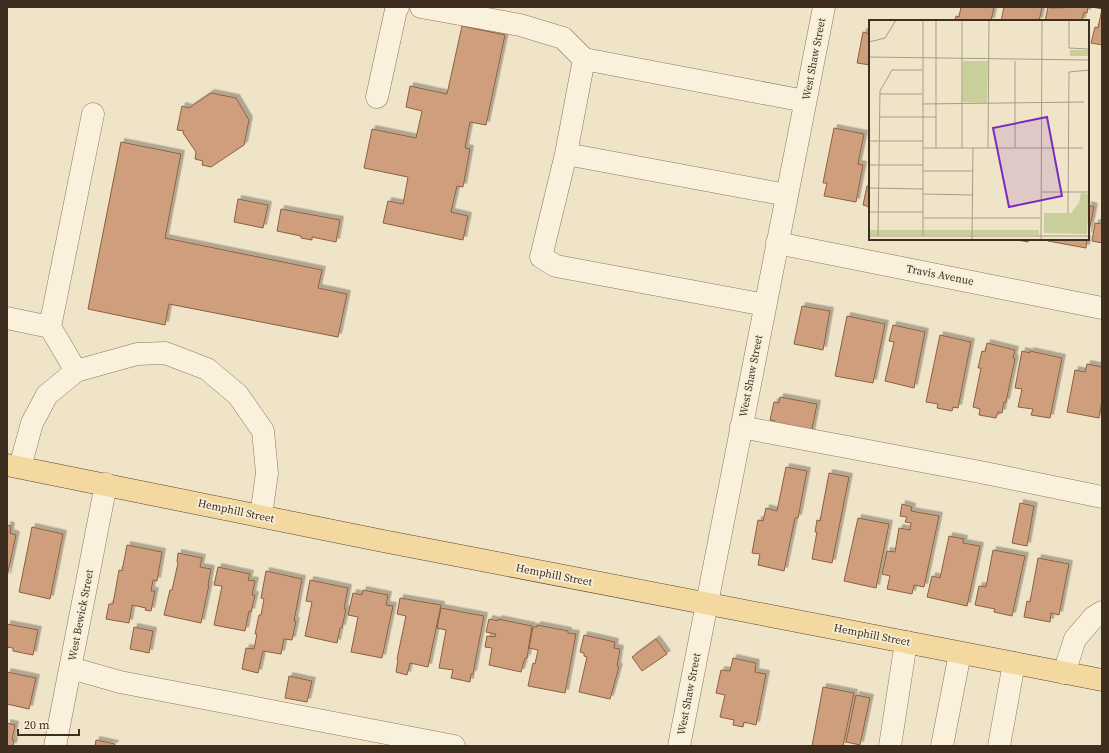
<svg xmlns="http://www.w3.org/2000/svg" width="1109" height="753" font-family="'Source Serif 4',serif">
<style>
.building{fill:#cf9f7d;stroke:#8d5f41;filter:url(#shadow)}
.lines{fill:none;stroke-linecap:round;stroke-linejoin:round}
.minor-casing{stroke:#8d765c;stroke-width:23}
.major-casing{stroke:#5b4430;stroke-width:23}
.minor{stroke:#faf1dc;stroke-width:22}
.major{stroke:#f3d9a0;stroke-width:22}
.labels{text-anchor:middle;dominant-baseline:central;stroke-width:3.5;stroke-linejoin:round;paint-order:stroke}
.street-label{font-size:11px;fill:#3d2e20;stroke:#f7eed8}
.inset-road{fill:none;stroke:#a89b85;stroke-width:1}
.view{fill:#7b2cbf;fill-opacity:0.15;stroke:#7b2cbf;stroke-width:2}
.inset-edge{fill:none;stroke:#3d2e20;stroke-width:2}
</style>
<defs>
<filter id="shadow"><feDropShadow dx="3.5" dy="-3.5" stdDeviation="0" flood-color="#0004"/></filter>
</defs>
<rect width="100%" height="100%" fill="#f0e4c8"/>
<!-- building -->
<path class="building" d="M 961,7 L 994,7 L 991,21 L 955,21 L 956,16 L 959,17 Z
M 1004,7 L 1042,7 L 1039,21 L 1001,21 Z
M 1048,7 L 1051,8 L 1088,7 L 1087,13 L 1084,12 L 1082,21 L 1045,21 Z
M 1092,7 L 1102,7 L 1102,45 L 1091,43 L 1095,27 L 1098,28 L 1102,9 Z
M 462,26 L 505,35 L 486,125 L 470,122 L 465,148 L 470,149 L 463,187 L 457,186 L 451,212 L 468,216 L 463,240 L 383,223 L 388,201 L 403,204 L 408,177 L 364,168 L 372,129 L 416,138 L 422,111 L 406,107 L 410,86 L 447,94 Z
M 863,32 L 870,34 L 870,65 L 857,63 Z
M 211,93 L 236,98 L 249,120 L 244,145 L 211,167 L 202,165 L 203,161 L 195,159 L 196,152 L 183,133 L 184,131 L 177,130 L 182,106 L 189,108 Z
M 834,128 L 864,134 L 858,164 L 863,165 L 856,202 L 824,196 L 827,183 L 823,183 Z
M 121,142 L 181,154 L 165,238 L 322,270 L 318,288 L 347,294 L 338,337 L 169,304 L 165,325 L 88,309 Z
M 867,186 L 870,186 L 870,207 L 863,205 Z
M 238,199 L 268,205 L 263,228 L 234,222 Z
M 1088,205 L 1094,207 L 1088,236 Z
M 281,209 L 340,220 L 336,242 L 312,237 L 312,240 L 301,238 L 301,236 L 277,231 Z
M 1095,223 L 1102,224 L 1102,243 L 1092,241 Z
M 1012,239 L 1029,239 L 1028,242 Z
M 1049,239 L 1087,239 L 1086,248 L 1048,241 Z
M 802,306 L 830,311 L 823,350 L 794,344 Z
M 847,316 L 885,324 L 873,383 L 835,376 Z
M 893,325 L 925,332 L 914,388 L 885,381 L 894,342 L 889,341 Z
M 940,335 L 971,342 L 958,408 L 953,407 L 952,411 L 937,408 L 938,404 L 926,402 Z
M 987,343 L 1015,350 L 1013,358 L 1015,359 L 1006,402 L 1004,402 L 1002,413 L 998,412 L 996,418 L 979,415 L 980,409 L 973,407 L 981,368 L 978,368 L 982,351 L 985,352 Z
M 1022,351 L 1030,353 L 1030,351 L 1062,358 L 1050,418 L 1031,415 L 1033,409 L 1018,407 L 1022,389 L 1015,388 Z
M 1087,364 L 1102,367 L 1102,400 L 1099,418 L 1067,412 L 1075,370 L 1085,372 Z
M 780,397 L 817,404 L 811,434 L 774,427 L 775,421 L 770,420 L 774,402 L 779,403 Z
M 786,467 L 807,471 L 798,518 L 795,518 L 784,571 L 758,565 L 760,554 L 752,553 L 758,520 L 763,521 L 766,508 L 777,511 Z
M 829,473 L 849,477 L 832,563 L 812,559 L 817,532 L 815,532 L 817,520 L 820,521 Z
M 1020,503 L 1034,506 L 1027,546 L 1012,543 Z
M 902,504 L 912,507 L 911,511 L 939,516 L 924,587 L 914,585 L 912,594 L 887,589 L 890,576 L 882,574 L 887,551 L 895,552 L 899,528 L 910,530 L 911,523 L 905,522 L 907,517 L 900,516 Z
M 858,518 L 889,524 L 876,588 L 844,581 Z
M 7,525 L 11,526 L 10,533 L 16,535 L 7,577 Z
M 32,527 L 63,534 L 50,599 L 19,592 Z
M 949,536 L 964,539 L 963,543 L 980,546 L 967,606 L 927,597 L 932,576 L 940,578 Z
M 127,545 L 162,552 L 157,581 L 153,580 L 151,591 L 155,591 L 151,611 L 145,610 L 146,608 L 132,605 L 129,623 L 106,619 L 109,604 L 113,604 L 119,570 L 122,571 Z
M 993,550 L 1025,556 L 1012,616 L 994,612 L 995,609 L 975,605 L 979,586 L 986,587 Z
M 178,553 L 202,558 L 200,567 L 211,569 L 208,585 L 209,585 L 201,623 L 164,615 L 170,590 L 172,590 L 178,563 L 177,562 Z
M 1038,558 L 1069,564 L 1059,615 L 1051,613 L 1050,622 L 1024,617 L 1027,601 L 1030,602 Z
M 218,567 L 250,574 L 248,580 L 255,581 L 252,595 L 255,595 L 251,612 L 249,611 L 245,631 L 214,625 L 222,586 L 214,585 Z
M 266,571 L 302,579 L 294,621 L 296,621 L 292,640 L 284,639 L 281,654 L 263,651 L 258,673 L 242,669 L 246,648 L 254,649 L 257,634 L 255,634 L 259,615 L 261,615 L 264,599 L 261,598 Z
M 310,580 L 348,588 L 344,609 L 346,609 L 342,628 L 340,628 L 337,643 L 305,636 L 312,602 L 306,601 Z
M 363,590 L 388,595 L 386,605 L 393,606 L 382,658 L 351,652 L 358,617 L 348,615 L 353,593 L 362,595 Z
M 400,598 L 441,605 L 428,667 L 410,663 L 407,675 L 396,672 L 398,660 L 397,659 L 406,616 L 397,614 Z
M 441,608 L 484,616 L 473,674 L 471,674 L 470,682 L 451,678 L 453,670 L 439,668 L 446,630 L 437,628 Z
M 489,619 L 498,621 L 498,619 L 532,626 L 527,658 L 525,658 L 521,672 L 489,665 L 492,648 L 485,647 L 487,636 L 495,637 L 496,634 L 486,632 Z
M 7,624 L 38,630 L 33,655 L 13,651 L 13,648 L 7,647 Z
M 537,625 L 568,631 L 568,633 L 576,634 L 565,693 L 528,686 L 533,663 L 535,664 L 538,650 L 529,648 L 533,627 L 537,627 Z
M 134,627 L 153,631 L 149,653 L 130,649 Z
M 584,635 L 615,642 L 614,648 L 620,649 L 617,666 L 619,667 L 610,699 L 579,692 L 587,657 L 584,656 L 584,653 L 580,652 Z
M 656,639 L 667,654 L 642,671 L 632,657 Z
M 733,658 L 756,663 L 755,672 L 766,674 L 756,725 L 744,722 L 743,727 L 733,725 L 734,720 L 720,717 L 725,695 L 716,693 L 721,670 L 730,671 Z
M 7,672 L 36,678 L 29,709 L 7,704 Z
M 289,676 L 312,681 L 307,702 L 285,698 Z
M 823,687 L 854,693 L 843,746 L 812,746 Z
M 856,695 L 870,698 L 860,745 L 846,742 Z
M 7,723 L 15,725 L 12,740 L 14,740 L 13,746 L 7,746 Z
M 96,740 L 115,744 L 114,746 L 95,746 Z"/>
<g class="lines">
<defs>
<path id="minor" d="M 421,7 L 520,25 L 563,38 L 584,59 L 805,101
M 584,59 L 566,154 L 541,257 L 556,266 L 765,305
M 377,97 L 396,10 L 398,7
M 566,154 L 787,195
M 777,243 L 1102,308
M 7,318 L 50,327
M 76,371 L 50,327 L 93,114
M 741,427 L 980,472 L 1102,497
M 20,467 L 32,423 L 47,395 L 76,371 L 137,354 L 165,353 L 207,369 L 238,395 L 263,431 L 267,473 L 261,516
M 71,668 L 120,682 L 454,746
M 1064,673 L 1075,639 L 1094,617 L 1102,612
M 55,746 L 106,484
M 679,746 L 824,7
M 890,746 L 906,642
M 942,746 L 960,653
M 999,746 L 1014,663"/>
<path id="major" d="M 7,465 L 383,541 L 1102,680"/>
</defs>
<!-- minor casing -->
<use href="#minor" class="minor-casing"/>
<!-- major casing -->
<use href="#major" class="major-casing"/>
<!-- minor -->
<use href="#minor" class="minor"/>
<!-- major -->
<use href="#major" class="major"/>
</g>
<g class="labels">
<!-- street labels -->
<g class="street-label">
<text transform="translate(814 59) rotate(-79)">West Shaw Street</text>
<text transform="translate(940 275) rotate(11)">Travis Avenue</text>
<text transform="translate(751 376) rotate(-79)">West Shaw Street</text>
<text transform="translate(236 511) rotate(12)">Hemphill Street</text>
<text transform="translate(554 575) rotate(11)">Hemphill Street</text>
<text transform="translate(81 615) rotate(-79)">West Bewick Street</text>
<text transform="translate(872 635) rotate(11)">Hemphill Street</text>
<text transform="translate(689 694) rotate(-79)">West Shaw Street</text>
</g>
</g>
<!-- overview -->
<g transform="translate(869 20)">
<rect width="220" height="220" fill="#f0e4c8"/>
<path d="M 201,30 L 220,30 L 220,36 L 201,36 ZM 94,41 L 119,41 L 118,83 L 93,82 ZM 212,173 L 220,174 L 218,214 L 175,213 L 175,193 L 202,193 L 210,183 ZM 0,210 L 170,210 L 170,215 L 0,215 Z" fill="#c9cf9b"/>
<path class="inset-road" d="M 54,0 L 54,216M 200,0 L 200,28 L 220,29M 0,22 L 16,18 L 27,0M 0,37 L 220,40M 11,74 L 53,74M 53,84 L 215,82M 10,97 L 67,97M 0,121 L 54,121M 54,128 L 214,128M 67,128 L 67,0M 93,128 L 93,0M 119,128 L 120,0M 146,128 L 146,41M 0,145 L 54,145M 54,151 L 104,151M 0,168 L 54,169M 173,172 L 220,172M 54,174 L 104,175M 0,192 L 54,192M 199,193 L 200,52 L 220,50M 54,198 L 171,198M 0,216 L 220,216M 9,216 L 11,71 L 23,50 L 53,50M 103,220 L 104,128M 172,220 L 173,0"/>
<path class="view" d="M 178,97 L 193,176 L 140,187 L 124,108 Z"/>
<rect width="220" height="220" class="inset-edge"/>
</g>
<!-- border -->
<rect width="1109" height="753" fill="none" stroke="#3d2e20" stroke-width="16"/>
<!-- scale -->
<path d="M18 729v6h61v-6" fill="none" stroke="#3d2e20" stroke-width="2"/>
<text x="24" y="729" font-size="12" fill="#3d2e20" stroke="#f7eed8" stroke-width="3" paint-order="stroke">20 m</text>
</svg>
